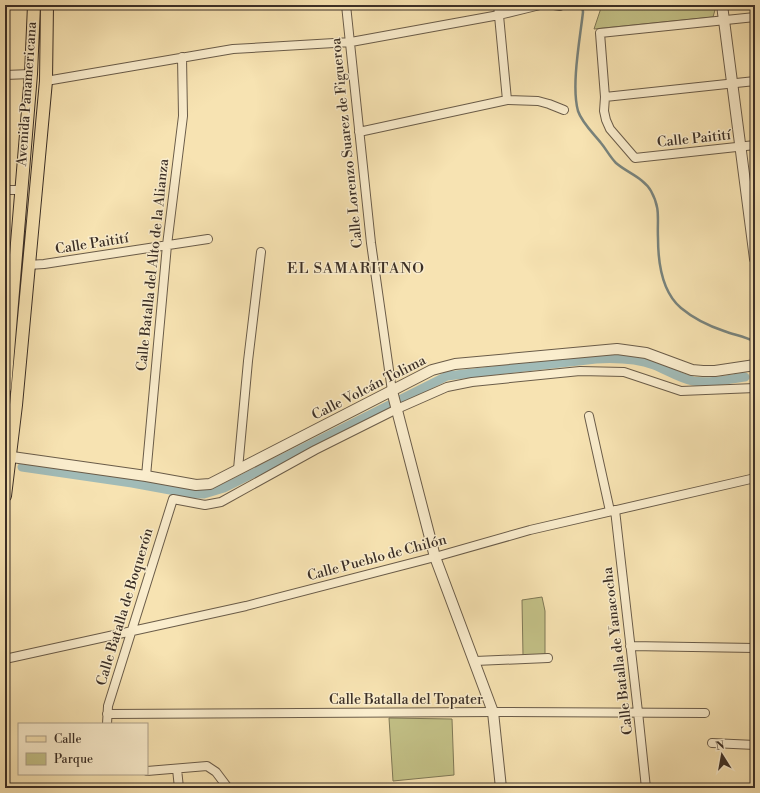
<svg xmlns="http://www.w3.org/2000/svg" width="760" height="793" font-family="'Libre Bodoni',serif">
<style>
.green{fill:#c3c187;stroke:#7f7856}
.lines{fill:none;stroke-linecap:round;stroke-linejoin:round}
.stream{stroke:#78837d;stroke-width:2.5}
.canal{stroke:#a1bbb7;stroke-width:9}
.minor-casing{stroke:#6a5c49;stroke-width:10}
.tertiary-casing{stroke:#6a5c49;stroke-width:12}
.primary-casing{stroke:#3b2f26;stroke-width:14}
.minor{stroke:#faedcd;stroke-width:8}
.tertiary{stroke:#faedcd;stroke-width:10}
.primary{stroke:#f7e3b2;stroke-width:12}
.labels{text-anchor:middle;dominant-baseline:central;stroke-width:3;stroke-linejoin:round;paint-order:stroke}
.street-label{font-size:14px;fill:#3b2f26;stroke:#faedcd}
.neighbourhood-label{font-size:15px;letter-spacing:1px;fill:#3b2f26;stroke:#faedcd}
</style>
<rect width="100%" height="100%" fill="#f7e3b2"/>
<filter id="stains"><feTurbulence type="fractalNoise" baseFrequency=".005" numOctaves="4"/><feColorMatrix values="0 0 0 0 .2 0 0 0 0 .09 0 0 0 0 .02 0 0 0 .5 -.17"/></filter>
<radialGradient id="worn" r=".72"><stop offset=".6" stop-color="#630" stop-opacity="0"/><stop offset="1" stop-color="#630" stop-opacity=".3"/></radialGradient>
<!-- green -->
<path class="green" d="M 602,5 L 715,5 L 715,10 L 713,17 L 594,29 Z
M 542,597 L 545,611 L 545,654 L 523,656 L 522,600 Z
M 389,718 L 452,719 L 454,775 L 393,781 Z"/>
<g class="lines">
<!-- stream -->
<path class="stream" d="M 582,5 L 583,12 C 580,39 571,86 578,111 C 582,123 594,134 601,143 C 606,149 610,157 616,163 C 626,172 644,178 651,191 C 661,209 657,219 658,238 C 658,262 662,292 681,308 C 693,318 709,326 724,331 C 734,335 745,336 755,342"/>
<!-- canal -->
<path class="canal" d="M 22,467 L 132,483 L 192,494 L 204,494 L 224,488 L 447,376 L 596,359 C 615,358 635,358 654,365 C 667,370 679,378 693,381 C 710,384 729,379 745,377"/>
<defs>
<path id="minor" d="M 346,5 L 371,243 L 392,391
M 498,5 L 507,100
M 554,5 L 560,6
M 755,17 L 600,33 L 605,97 L 604,111 L 606,120 L 610,129 L 635,158 L 755,145
M 5,75 L 31,74
M 46,81 L 233,49 L 351,42 L 499,15 L 540,5
M 605,97 L 755,81
M 359,132 L 507,100 L 538,101 L 549,104 L 564,110
M 5,190 L 22,190
M 28,265 L 44,264 L 208,239
M 589,416 L 610,511
M 238,469 L 248,361 L 261,252
M 146,476 L 167,245 L 183,116 L 182,57
M 615,510 L 638,712 L 646,788
M 630,646 L 755,648
M 5,659 L 246,606 L 435,557 L 530,530 L 755,478
M 475,661 L 548,658
M 107,714 L 493,712 L 705,713
M 107,724 L 108,706 L 173,499 L 205,505 L 221,502 L 315,450 L 397,409 L 447,387 L 472,382 L 580,371 L 624,372 L 681,391 L 755,388
M 712,743 L 755,745
M 177,769 L 179,788
M 147,771 L 207,766 L 216,772 L 228,788"/>
<path id="tertiary" d="M 722,5 L 755,259
M 392,391 L 435,557 L 493,712 L 501,788
M 5,456 L 146,476 L 196,485 L 210,484 L 432,370 L 455,364 L 617,349 L 646,353 L 692,370 L 703,371 L 715,371 L 755,365"/>
<path id="primary" d="M 5,388 L 31,74 L 34,5
M 5,496 L 16,405 L 46,81 L 47,5"/>
</defs>
<!-- minor casing -->
<use href="#minor" class="minor-casing"/>
<!-- tertiary casing -->
<use href="#tertiary" class="tertiary-casing"/>
<!-- primary casing -->
<use href="#primary" class="primary-casing"/>
<!-- minor -->
<use href="#minor" class="minor"/>
<!-- tertiary -->
<use href="#tertiary" class="tertiary"/>
<!-- primary -->
<use href="#primary" class="primary"/>
</g>
<g class="labels">
<!-- street labels -->
<g class="street-label">
<text transform="translate(27 94) rotate(-86)">Avenida Panamericana</text>
<text transform="translate(694 139) rotate(-6)">Calle Paitití</text>
<text transform="translate(347 143) rotate(-96)">Calle Lorenzo Suarez de Figueroa</text>
<text transform="translate(92 244) rotate(-9)">Calle Paitití</text>
<text transform="translate(153 265) rotate(-84)">Calle Batalla del Alto de la Alianza</text>
<text transform="translate(369 388) rotate(-27)">Calle Volcán Tolima</text>
<text transform="translate(377 558) rotate(-15)">Calle Pueblo de Chilón</text>
<text transform="translate(125 607) rotate(-73)">Calle Batalla de Boquerón</text>
<text transform="translate(618 651) rotate(-97)">Calle Batalla de Yanacocha</text>
<text x="406" y="700">Calle Batalla del Topater</text>
</g>
<!-- neighbourhood labels -->
<g class="neighbourhood-label">
<text x="356" y="268">EL SAMARITANO</text>
</g>
</g>
<!-- margin -->
<rect width="760" height="793" fill="none" stroke="#f7e3b2" stroke-width="20"/>
<rect x="6" y="6" width="748" height="781" fill="none" stroke="#3b2f26" stroke-width="2"/>
<rect x="10" y="10" width="740" height="773" fill="none" stroke="#3b2f26"/>
<!-- legend -->
<rect x="18" y="723" width="130" height="52" fill="#faedcd" stroke="#aea18a"/>
<rect x="26" y="736" width="20" height="6" fill="#f7e3b2" stroke="#aea18a"/>
<text x="54" y="743" font-size="12" fill="#3b2f26">Calle</text>
<rect x="26" y="753" width="20" height="12" fill="#c3c187" stroke="#aea18a"/>
<text x="54" y="763" font-size="12" fill="#3b2f26">Parque</text>
<!-- north arrow -->
<g transform="translate(722 755) rotate(349)" stroke="#faedcd" stroke-width="3" paint-order="stroke">
<path d="M0-3L7 15L0 10L-7 15Z" fill="#3b2f26"/>
<text y="-6" font-size="11" font-weight="bold" text-anchor="middle" fill="#3b2f26">N</text>
</g>
<rect width="100%" height="100%" filter="url(#stains)"/>
<rect width="100%" height="100%" fill="url(#worn)"/>
</svg>
